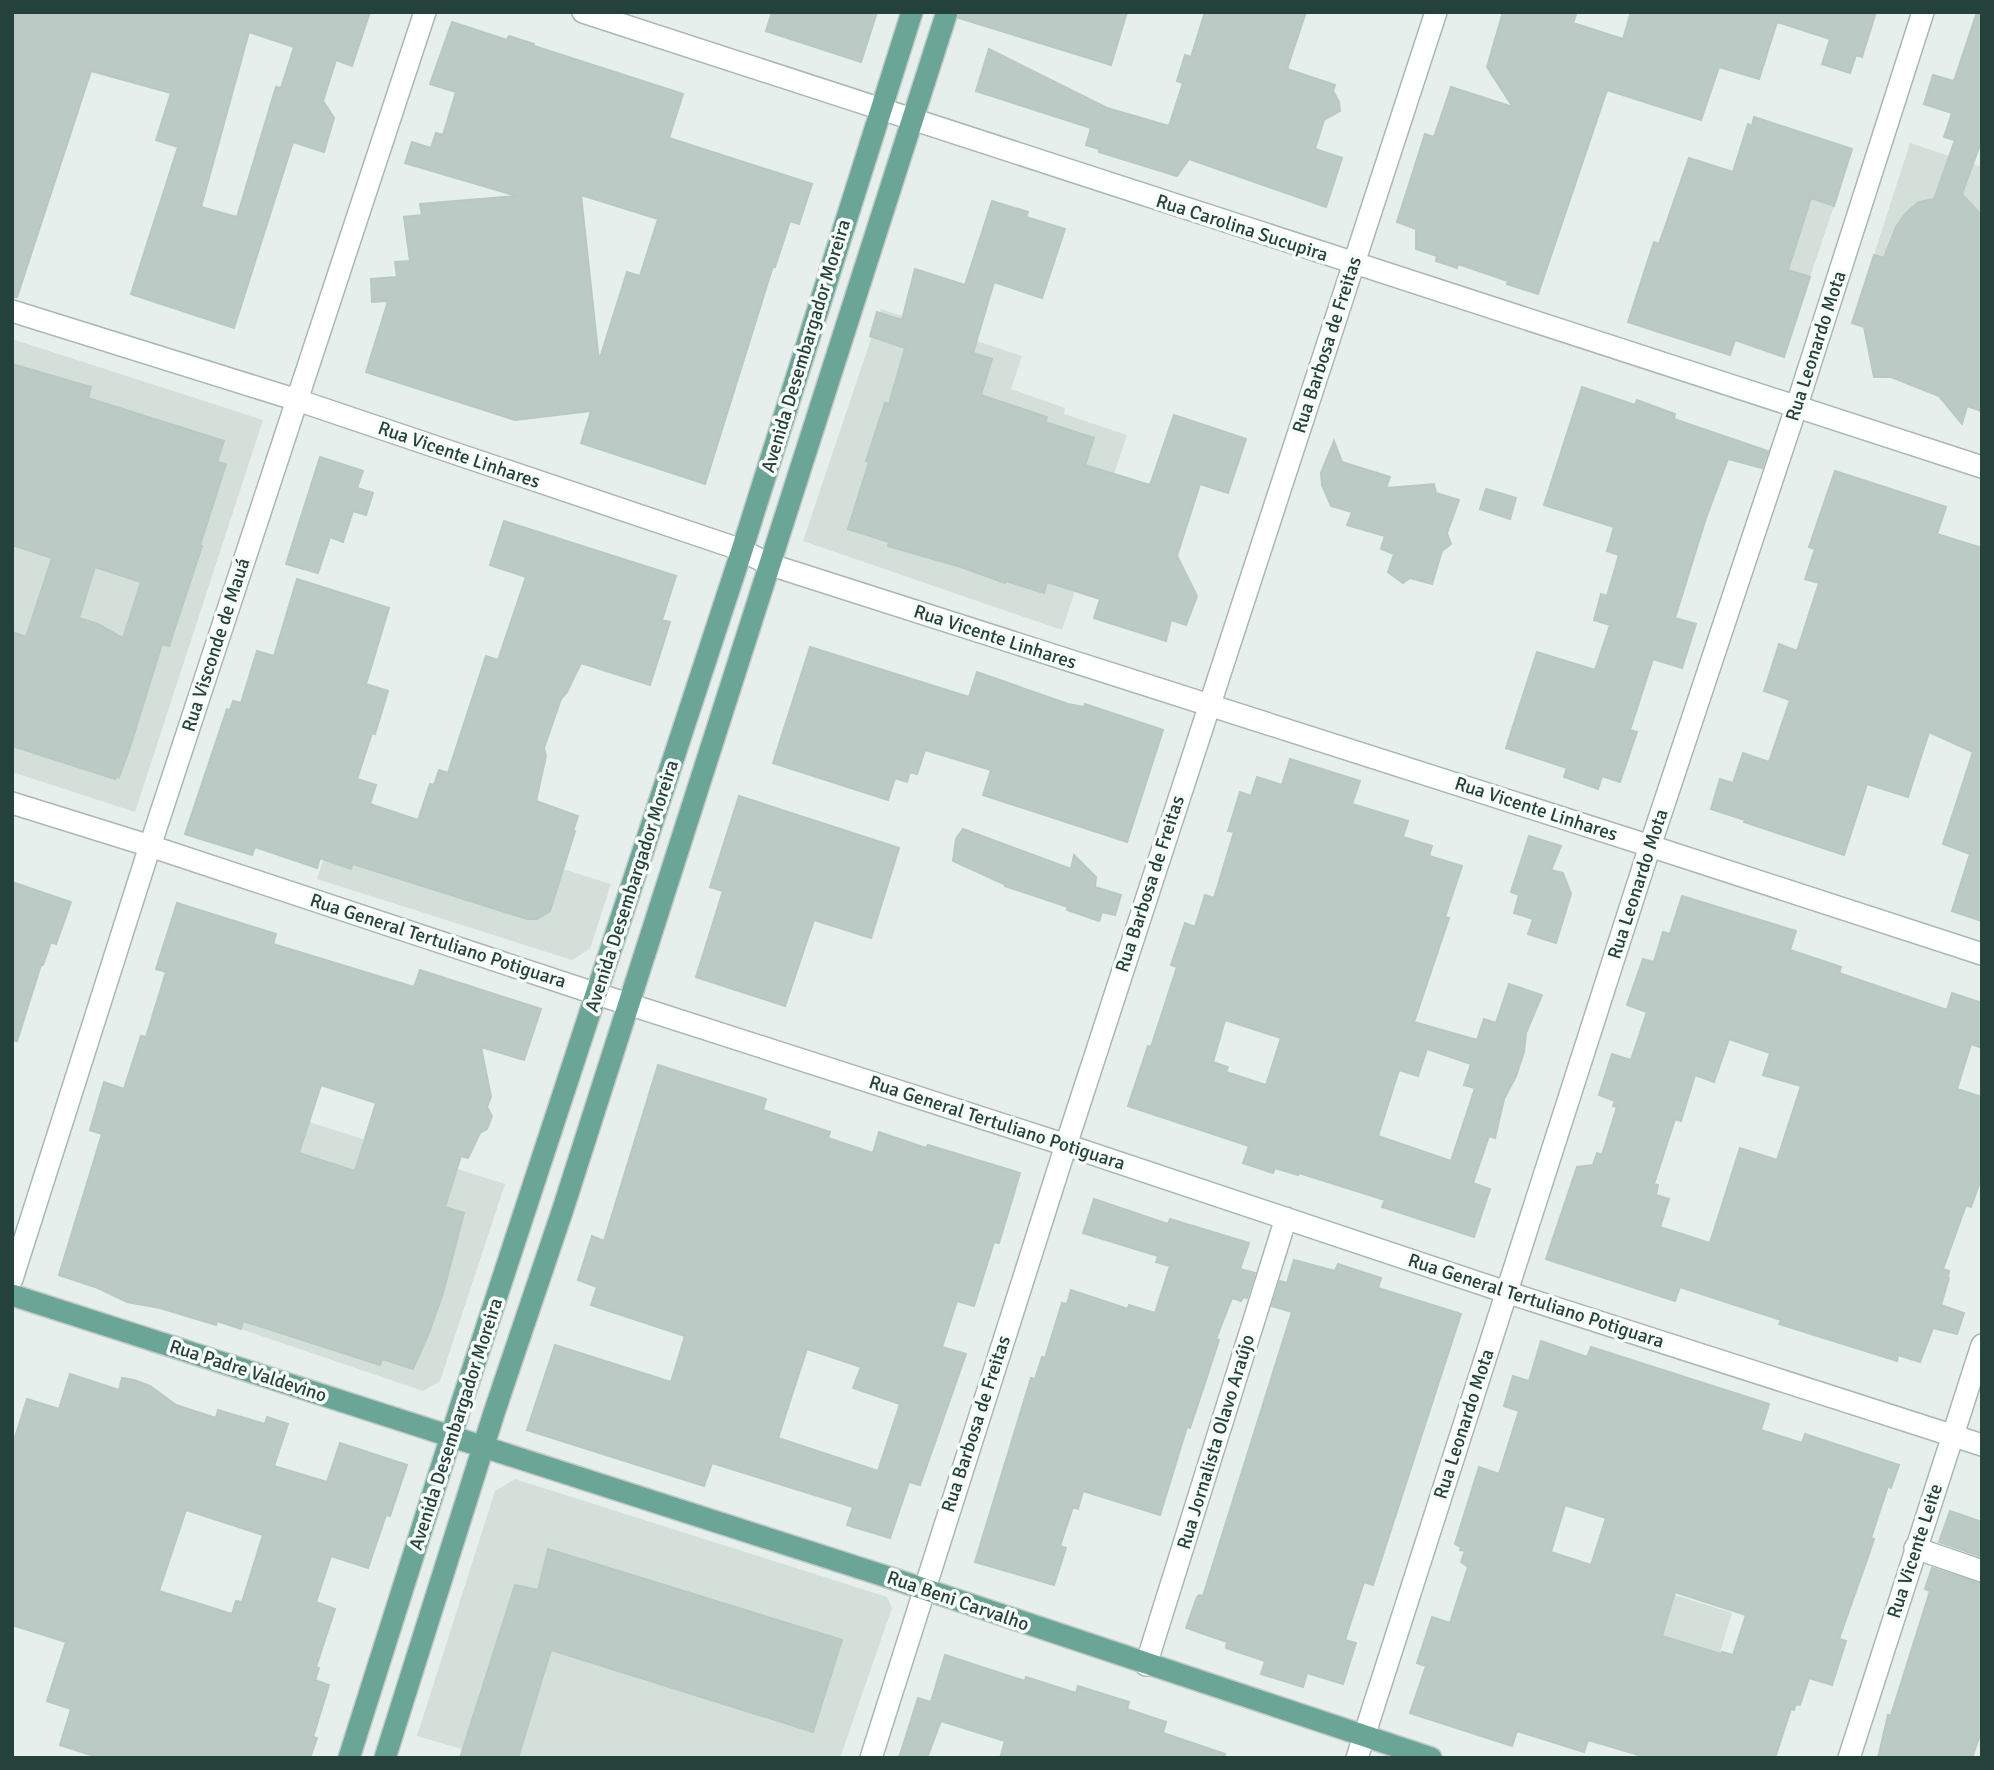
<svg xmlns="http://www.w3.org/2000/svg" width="1994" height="1770" font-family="Signika,sans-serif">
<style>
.built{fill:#d4dfda}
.building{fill:#bbcac4;stroke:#b8c9c2;stroke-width:2;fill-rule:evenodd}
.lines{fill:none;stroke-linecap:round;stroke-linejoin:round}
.minor-casing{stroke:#a8b8b2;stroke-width:24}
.primary-casing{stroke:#c2cac8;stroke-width:24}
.minor{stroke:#fff;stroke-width:21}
.primary{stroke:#6aa596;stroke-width:21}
.labels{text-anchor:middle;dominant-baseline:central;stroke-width:7;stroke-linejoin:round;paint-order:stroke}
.street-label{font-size:19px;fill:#24423a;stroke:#f7fbf9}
</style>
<rect width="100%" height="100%" fill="#e6efeb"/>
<!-- built -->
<path class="built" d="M 1910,143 L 1982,167 L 1982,291 L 1874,255 Z
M 1689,158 L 1834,206 L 1810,277 L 1664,231 Z
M 881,309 L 1022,356 L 1011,389 L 1065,408 L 1064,414 L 1127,435 L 1062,630 L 803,541 Z
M 12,339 L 263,420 L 135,812 L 12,772 Z
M 342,800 L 611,884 L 590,949 L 572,960 L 317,879 Z
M 309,1122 L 505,1184 L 440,1381 L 423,1391 L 241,1329 Z
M 515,1479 L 887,1597 L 892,1608 L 840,1758 L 492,1758 L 417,1736 L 495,1491 Z
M 1656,1589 L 1732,1613 L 1688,1758 L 1645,1758 L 1606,1746 Z"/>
<!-- building -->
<path class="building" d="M 12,12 L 370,12 L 352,66 L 336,60 L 323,101 L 334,118 L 324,152 L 293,142 L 234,328 L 131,294 L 178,147 L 156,140 L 171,93 L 91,71 L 17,297 L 12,297 ZM 249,32 L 294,47 L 281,88 L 276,87 L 237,217 L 201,207 Z
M 772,12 L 877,12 L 861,62 L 766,31 Z
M 960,12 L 1127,12 L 1111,65 L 959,18 Z
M 1205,12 L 1306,12 L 1287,69 L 1335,85 L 1333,91 L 1339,102 L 1340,111 L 1324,120 L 1315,149 L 1342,158 L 1326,207 L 1189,159 L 1177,176 L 1099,152 L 1099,149 L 1086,145 L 1091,128 L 976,91 L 989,49 L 1107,108 L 1169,126 L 1183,83 L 1177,81 L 1185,55 L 1191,57 Z
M 1503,12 L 1577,12 L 1573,23 L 1623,39 L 1631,12 L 1876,12 L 1862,57 L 1856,55 L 1850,73 L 1822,64 L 1830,39 L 1777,22 L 1759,79 L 1719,67 L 1701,120 L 1607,90 L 1538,294 L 1507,284 L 1508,281 L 1458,264 L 1457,268 L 1436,261 L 1437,256 L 1416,249 L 1416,229 L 1397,222 L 1425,134 L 1434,137 L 1451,87 L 1513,107 L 1487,67 Z
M 1977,12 L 1982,12 L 1982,139 L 1962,194 L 1982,216 L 1982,411 L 1967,406 L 1962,424 L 1939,396 L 1891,377 L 1874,377 L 1864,327 L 1852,323 L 1874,255 L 1884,258 L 1896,227 L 1906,213 L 1919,202 L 1934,199 L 1955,140 L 1944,137 L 1952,113 L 1924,104 L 1933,75 L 1954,81 Z
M 452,22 L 507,40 L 509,36 L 534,44 L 534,46 L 683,94 L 669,138 L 812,184 L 799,224 L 790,221 L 775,267 L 773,266 L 705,484 L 581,443 L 591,411 L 515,420 L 366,372 L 388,301 L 372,302 L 371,279 L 397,277 L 395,262 L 410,261 L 404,217 L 422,215 L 420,204 L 517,196 L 405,163 L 412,142 L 431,148 L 436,133 L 443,135 L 456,92 L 430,84 ZM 581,195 L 658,219 L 640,276 L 627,272 L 599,361 Z
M 1754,117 L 1852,149 L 1834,206 L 1811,198 L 1788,270 L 1810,277 L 1784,357 L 1735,340 L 1730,355 L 1628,322 L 1654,242 L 1659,244 L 1689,158 L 1733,172 L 1748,124 L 1752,126 Z
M 992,201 L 1028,212 L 1026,217 L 1065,229 L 1042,298 L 994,282 L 973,353 L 992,359 L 981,395 L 1047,417 L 1045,422 L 1094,438 L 1085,465 L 1150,485 L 1174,415 L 1246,439 L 1228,493 L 1200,484 L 1177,556 L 1197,596 L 1186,625 L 1171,620 L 1166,641 L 1094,618 L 1100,599 L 1047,582 L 1044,593 L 1006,581 L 1005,583 L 961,567 L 888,546 L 889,542 L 848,529 L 869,462 L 866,461 L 885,403 L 889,404 L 905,348 L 870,336 L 877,312 L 902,320 L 915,269 L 965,285 Z
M 12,364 L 91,387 L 88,398 L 224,441 L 217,462 L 226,464 L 200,545 L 202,546 L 169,646 L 162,644 L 130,747 L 119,777 L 117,776 L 115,779 L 12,746 L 12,632 L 26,637 L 52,558 L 12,545 ZM 95,567 L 141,582 L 123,638 L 98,624 L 79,618 Z
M 1582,387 L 1635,405 L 1637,400 L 1675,414 L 1674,419 L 1768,451 L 1762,468 L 1728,459 L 1706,518 L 1675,618 L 1696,624 L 1682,668 L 1653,659 L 1630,730 L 1637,732 L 1620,782 L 1602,776 L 1598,789 L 1564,777 L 1567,768 L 1506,748 L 1537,652 L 1595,670 L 1610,625 L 1594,620 L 1601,594 L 1607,596 L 1619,555 L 1607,551 L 1614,527 L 1544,505 Z
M 1334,441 L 1342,462 L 1390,477 L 1386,488 L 1434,484 L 1436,493 L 1459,500 L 1447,533 L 1451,544 L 1442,551 L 1432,584 L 1410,578 L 1403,583 L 1388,572 L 1394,554 L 1381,549 L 1385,536 L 1347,525 L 1352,512 L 1331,506 L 1322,485 L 1321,473 Z
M 320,457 L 363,471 L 357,488 L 373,493 L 366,515 L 353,511 L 343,542 L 330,537 L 318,573 L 286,564 Z
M 1835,471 L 1946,507 L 1937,534 L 1982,548 L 1982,921 L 1952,911 L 1970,854 L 1943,844 L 1973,752 L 1929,732 L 1908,797 L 1867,784 L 1844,855 L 1744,822 L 1745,820 L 1711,809 L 1720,779 L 1733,783 L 1743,753 L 1769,762 L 1790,700 L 1764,691 L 1779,644 L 1797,651 L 1819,583 L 1805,579 L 1815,549 L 1809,547 Z
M 1486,489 L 1516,498 L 1510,519 L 1480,509 Z
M 504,521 L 676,576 L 662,620 L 670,622 L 650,685 L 581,663 L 567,692 L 561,699 L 544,748 L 546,756 L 536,801 L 578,816 L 573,831 L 575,831 L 550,911 L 537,919 L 527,919 L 353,864 L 351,869 L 320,858 L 317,868 L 255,847 L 252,855 L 185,834 L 227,709 L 230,710 L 233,701 L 241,703 L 257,651 L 274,656 L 297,579 L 389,608 L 366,684 L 388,691 L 375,734 L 372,733 L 357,779 L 376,785 L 370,804 L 418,820 L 430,784 L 434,785 L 439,770 L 448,773 L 486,656 L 498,660 L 526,577 L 490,565 Z
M 810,647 L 969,697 L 977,672 L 1068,704 L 1084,707 L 1085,704 L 1163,730 L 1127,842 L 983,795 L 991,770 L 925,750 L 917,774 L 910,772 L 907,782 L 895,778 L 888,800 L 773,763 Z
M 1290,759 L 1360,781 L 1352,804 L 1408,821 L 1403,837 L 1432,846 L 1429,856 L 1462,866 L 1445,917 L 1449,918 L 1414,1022 L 1477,1040 L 1484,1019 L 1496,1023 L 1509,984 L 1542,995 L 1526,1033 L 1524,1052 L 1516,1076 L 1504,1099 L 1495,1138 L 1489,1136 L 1473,1183 L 1490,1189 L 1474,1237 L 1382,1207 L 1385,1200 L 1299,1173 L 1298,1175 L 1275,1168 L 1273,1173 L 1243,1163 L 1249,1146 L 1128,1106 L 1148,1046 L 1151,1047 L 1177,967 L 1171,965 L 1185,923 L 1195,927 L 1205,895 L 1214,898 L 1234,832 L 1228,831 L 1240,792 L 1251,796 L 1257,777 L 1282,785 ZM 1225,1020 L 1281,1038 L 1266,1085 L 1226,1072 L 1228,1067 L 1213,1062 ZM 1427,1049 L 1471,1064 L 1464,1085 L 1475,1088 L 1451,1161 L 1378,1136 L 1399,1070 L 1418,1076 Z
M 739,796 L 899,848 L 871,938 L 814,920 L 785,1006 L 696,977 L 723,891 L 710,887 Z
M 963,829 L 1071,869 L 1074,855 L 1096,877 L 1095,887 L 1121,895 L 1115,915 L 1102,912 L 1099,921 L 1067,910 L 1068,907 L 1005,886 L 1006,885 L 953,861 L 956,839 Z
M 1529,836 L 1561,846 L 1551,870 L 1563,873 L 1571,894 L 1556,943 L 1528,934 L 1533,919 L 1514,913 L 1519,895 L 1511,892 Z
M 12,882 L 71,902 L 56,944 L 51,942 L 43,965 L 41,965 L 17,1041 L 12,1040 Z
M 1682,896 L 1796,931 L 1790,950 L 1841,967 L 1839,973 L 1947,1010 L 1952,993 L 1982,1003 L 1982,1048 L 1971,1044 L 1957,1089 L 1982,1097 L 1982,1176 L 1971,1207 L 1966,1205 L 1943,1269 L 1949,1271 L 1948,1277 L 1949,1278 L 1941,1305 L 1964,1313 L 1957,1334 L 1933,1328 L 1920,1362 L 1898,1355 L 1897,1361 L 1779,1324 L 1781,1320 L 1680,1287 L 1675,1301 L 1546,1259 L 1577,1167 L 1593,1165 L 1597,1153 L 1602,1155 L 1617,1107 L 1613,1106 L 1615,1101 L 1599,1095 L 1612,1054 L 1631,1060 L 1647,1012 L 1627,1005 L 1643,959 L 1654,962 L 1663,932 L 1670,934 ZM 1729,1039 L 1770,1053 L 1763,1075 L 1801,1086 L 1777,1160 L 1740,1148 L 1710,1243 L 1660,1227 L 1669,1199 L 1656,1195 L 1658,1185 L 1654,1184 L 1675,1119 L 1681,1121 L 1695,1075 L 1714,1082 Z
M 177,903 L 276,934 L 273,944 L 414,987 L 420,970 L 541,1009 L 524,1060 L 481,1047 L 491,1097 L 487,1107 L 492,1116 L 487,1129 L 480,1133 L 468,1158 L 461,1156 L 445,1207 L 464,1213 L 443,1293 L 429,1333 L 413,1369 L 382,1359 L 380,1365 L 243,1321 L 241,1329 L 217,1321 L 216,1325 L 160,1308 L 127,1302 L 98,1288 L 59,1275 L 102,1134 L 90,1130 L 104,1082 L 124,1089 L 141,1036 L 146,1037 L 166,972 L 156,969 ZM 321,1085 L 376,1103 L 355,1171 L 299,1153 Z
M 658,1065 L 766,1099 L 763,1110 L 830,1132 L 828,1138 L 873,1153 L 879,1132 L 926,1148 L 928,1145 L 1020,1173 L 999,1243 L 994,1242 L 974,1306 L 957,1301 L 942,1347 L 966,1354 L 920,1485 L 909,1482 L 890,1538 L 847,1525 L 853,1507 L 712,1463 L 704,1486 L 527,1430 L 555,1345 L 671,1382 L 685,1336 L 591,1305 L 597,1287 L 578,1280 L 592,1236 L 604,1241 ZM 807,1349 L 861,1367 L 853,1388 L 900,1404 L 878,1471 L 778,1438 Z
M 1094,1199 L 1168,1224 L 1170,1219 L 1249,1243 L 1240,1269 L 1255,1273 L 1247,1298 L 1243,1297 L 1241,1301 L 1232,1298 L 1216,1339 L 1219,1340 L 1204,1386 L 1190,1428 L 1187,1427 L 1160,1515 L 1083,1491 L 1078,1509 L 1073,1507 L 1060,1546 L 1066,1548 L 1054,1585 L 975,1562 L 1031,1378 L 1035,1379 L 1042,1357 L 1045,1358 L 1062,1303 L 1067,1304 L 1071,1290 L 1128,1309 L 1129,1305 L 1155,1313 L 1170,1266 L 1156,1262 L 1158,1256 L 1083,1233 Z
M 1294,1260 L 1335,1271 L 1338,1264 L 1381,1278 L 1378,1288 L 1461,1314 L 1373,1585 L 1364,1582 L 1345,1640 L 1356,1643 L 1343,1684 L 1307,1673 L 1303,1687 L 1261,1674 L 1265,1661 L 1226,1648 L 1227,1642 L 1186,1628 L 1197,1597 L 1199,1595 L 1203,1596 L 1292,1312 L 1272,1306 L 1280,1281 L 1287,1283 Z
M 1541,1341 L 1587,1357 L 1591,1347 L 1769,1404 L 1761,1430 L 1802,1443 L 1805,1434 L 1899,1465 L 1891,1488 L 1888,1486 L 1871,1538 L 1874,1539 L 1868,1557 L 1839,1639 L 1846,1641 L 1832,1685 L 1809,1678 L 1800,1705 L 1796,1704 L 1794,1710 L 1791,1709 L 1775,1758 L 1649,1758 L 1588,1740 L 1584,1752 L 1517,1731 L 1512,1746 L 1410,1713 L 1426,1666 L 1417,1663 L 1432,1617 L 1450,1623 L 1468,1567 L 1461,1562 L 1465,1551 L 1460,1550 L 1461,1547 L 1455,1544 L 1479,1467 L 1499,1474 L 1519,1411 L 1504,1406 L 1513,1376 L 1529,1381 ZM 1565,1505 L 1606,1518 L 1591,1565 L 1551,1552 ZM 1675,1592 L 1746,1615 L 1733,1655 L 1722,1652 L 1721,1654 L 1662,1636 Z
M 70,1374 L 119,1390 L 122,1378 L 134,1380 L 150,1386 L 176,1405 L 216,1418 L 218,1410 L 265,1424 L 267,1417 L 288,1424 L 274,1466 L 327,1482 L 340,1443 L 407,1465 L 390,1516 L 386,1515 L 368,1568 L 331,1556 L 316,1602 L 335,1609 L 316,1667 L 319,1668 L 315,1680 L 329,1685 L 313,1737 L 317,1738 L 310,1758 L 100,1758 L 60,1745 L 71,1709 L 47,1701 L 66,1642 L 12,1625 L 12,1447 L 27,1399 L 59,1409 ZM 186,1510 L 263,1535 L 242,1602 L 236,1601 L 232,1614 L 159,1591 Z
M 1950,1511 L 1982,1522 L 1982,1557 L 1939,1542 Z
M 548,1549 L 842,1640 L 813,1732 L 551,1650 L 518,1758 L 460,1758 L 515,1585 L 538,1590 Z
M 1932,1568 L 1982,1584 L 1982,1729 L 1972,1758 L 1878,1758 L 1888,1715 L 1891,1715 L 1930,1591 L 1925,1589 Z
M 945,1655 L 1025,1681 L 1026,1677 L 1076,1693 L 1078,1686 L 1129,1702 L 1127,1709 L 1166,1722 L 1163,1733 L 1225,1754 L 1224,1758 L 1000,1758 L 1005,1741 L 941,1721 L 927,1758 L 899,1758 L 918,1698 L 931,1702 Z"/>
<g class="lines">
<defs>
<path id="minor" d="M 583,12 L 1982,467
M 12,311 L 297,400 L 742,550 L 768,564 L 1650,846 L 1982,954
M 12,803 L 150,846 L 597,994 L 1066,1145 L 1506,1292 L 1982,1445
M 12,1279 L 150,846 L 425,12
M 1915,1548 L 1982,1571
M 1146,1665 L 1286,1218
M 871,1758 L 1066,1145 L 1436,12
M 1357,1758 L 1650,846 L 1796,408 L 1923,12
M 1849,1758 L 1982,1345"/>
<path id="primary" d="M 12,1295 L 897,1580 L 1431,1758
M 349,1758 L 462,1402 L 742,550 L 912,12
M 385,1758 L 494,1413 L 563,1209 L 947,12"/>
</defs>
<!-- minor casing -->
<use href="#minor" class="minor-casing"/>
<!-- primary casing -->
<use href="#primary" class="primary-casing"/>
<!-- minor -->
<use href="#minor" class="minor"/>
<!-- primary -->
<use href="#primary" class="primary"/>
</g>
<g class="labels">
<!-- street labels -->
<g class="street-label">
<text transform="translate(1242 228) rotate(18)">Rua Carolina Sucupira</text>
<text transform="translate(1327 345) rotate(-72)">Rua Barbosa de Freitas</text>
<text transform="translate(806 346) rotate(-73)">Avenida Desembargador Moreira</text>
<text transform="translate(1816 346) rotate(-72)">Rua Leonardo Mota</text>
<text transform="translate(459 455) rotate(19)">Rua Vicente Linhares</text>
<text transform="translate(995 637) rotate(18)">Rua Vicente Linhares</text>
<text transform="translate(216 645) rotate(-72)">Rua Visconde de Mauá</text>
<text transform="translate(1536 809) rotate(18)">Rua Vicente Linhares</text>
<text transform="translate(1150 884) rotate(-72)">Rua Barbosa de Freitas</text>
<text transform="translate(1638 884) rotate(-72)">Rua Leonardo Mota</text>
<text transform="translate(632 886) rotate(-72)">Avenida Desembargador Moreira</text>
<text transform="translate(438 941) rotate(18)">Rua General Tertuliano Potiguara</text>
<text transform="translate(997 1123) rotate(18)">Rua General Tertuliano Potiguara</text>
<text transform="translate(1536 1301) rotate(18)">Rua General Tertuliano Potiguara</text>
<text transform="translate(248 1371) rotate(18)">Rua Padre Valdevino</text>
<text transform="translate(456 1424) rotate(-72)">Avenida Desembargador Moreira</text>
<text transform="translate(976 1424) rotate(-72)">Rua Barbosa de Freitas</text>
<text transform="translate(1464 1424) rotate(-72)">Rua Leonardo Mota</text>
<text transform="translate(1216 1442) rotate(-73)">Rua Jornalista Olavo Araújo</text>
<text transform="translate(1915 1551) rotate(-72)">Rua Vicente Leite</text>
<text transform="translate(958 1601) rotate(19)">Rua Beni Carvalho</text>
</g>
</g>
<!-- border -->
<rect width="1994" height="1770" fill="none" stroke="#24423a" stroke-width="28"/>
</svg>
